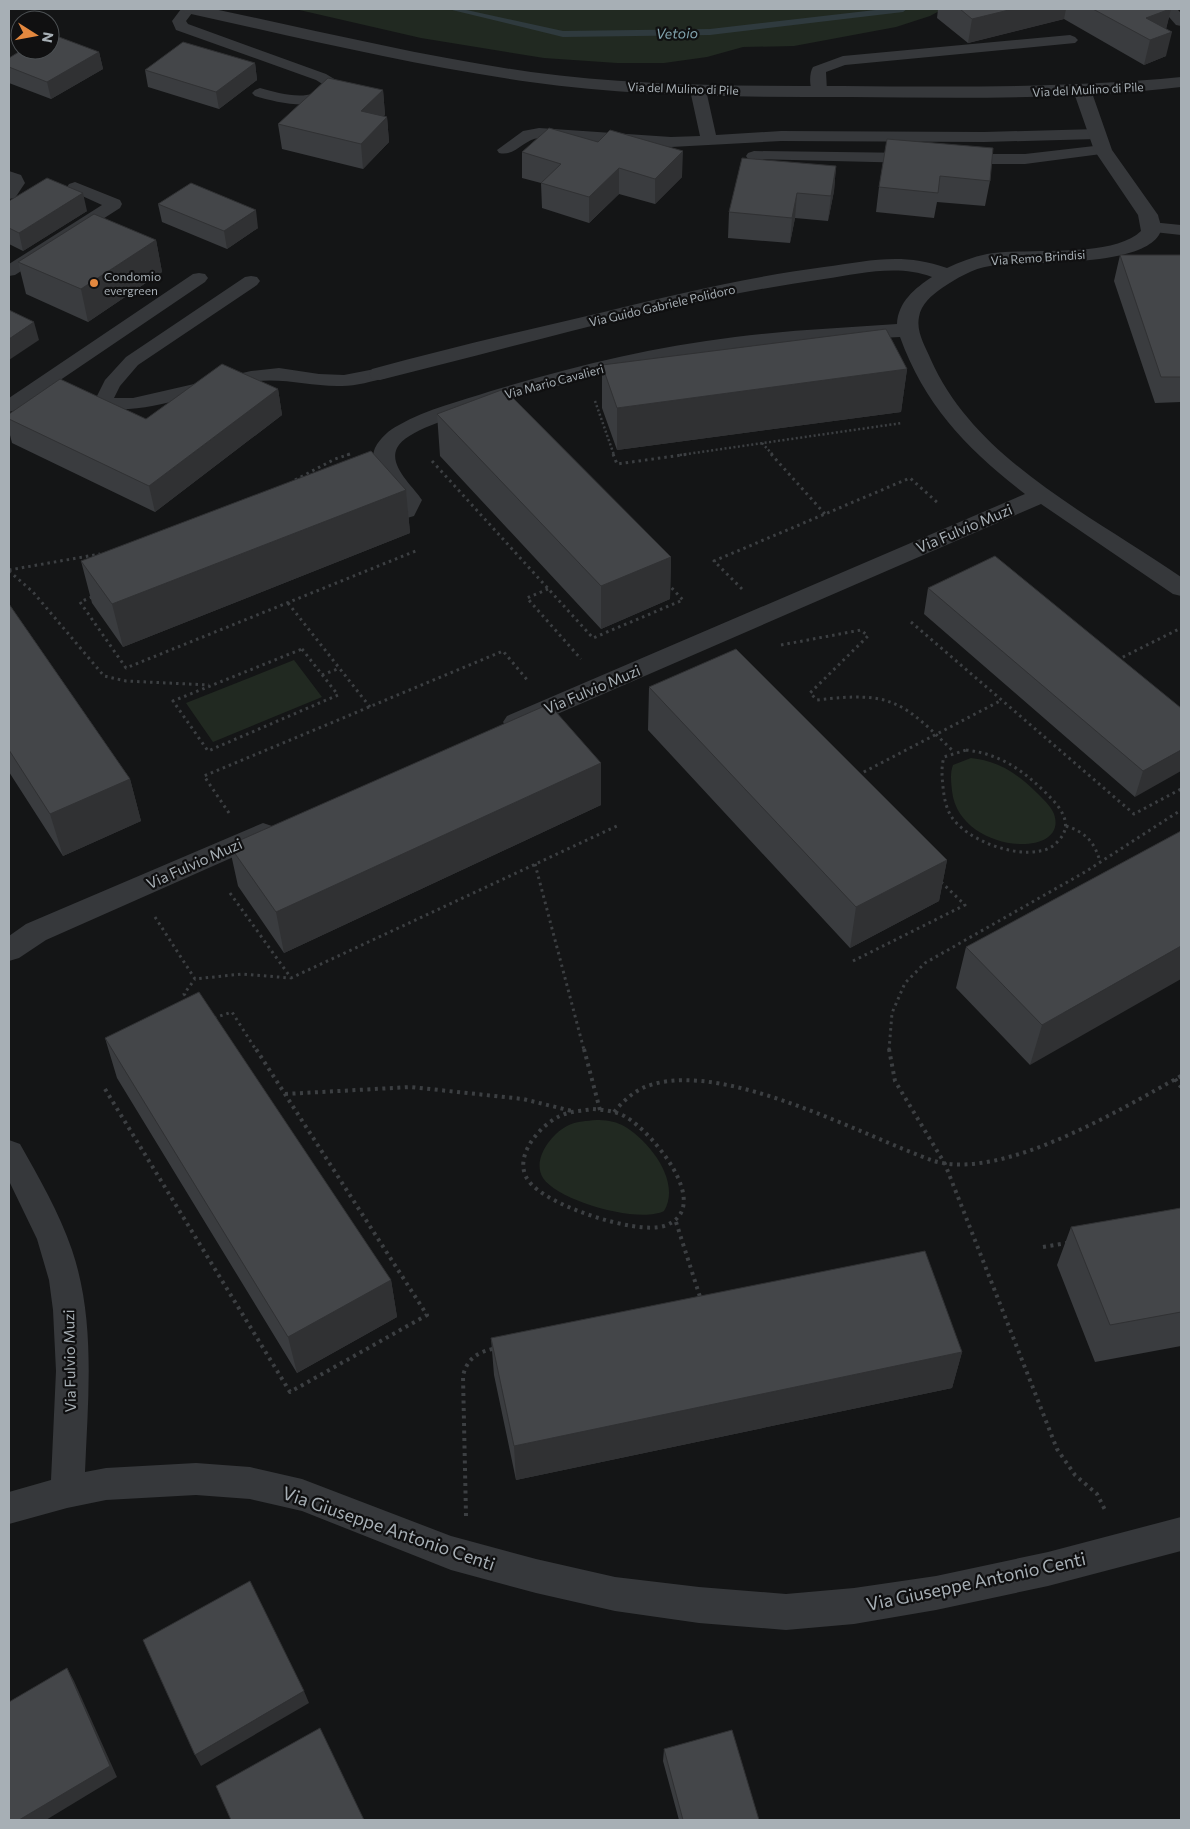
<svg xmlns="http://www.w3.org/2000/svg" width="1190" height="1829" font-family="Commissioner,sans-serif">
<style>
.green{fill:#212921}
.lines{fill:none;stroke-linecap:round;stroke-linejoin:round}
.stream{fill:#2f3a3e;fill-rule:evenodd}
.path-far2{stroke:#3c3f42;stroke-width:2.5;stroke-dasharray:2 2.5;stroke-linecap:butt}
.path-far1{stroke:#3c3f42;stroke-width:3;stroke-dasharray:2.5 4;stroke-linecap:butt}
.path{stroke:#3c3f42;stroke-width:4;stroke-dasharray:3 4.5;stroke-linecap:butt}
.service{fill:#36383b;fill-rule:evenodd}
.minor{fill:#36383b;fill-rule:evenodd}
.tertiary{fill:#36383b;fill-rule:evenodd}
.wall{fill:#3a3c3f}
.shaded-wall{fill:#303133}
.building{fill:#444649;stroke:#303133}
.poi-dot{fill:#e3883f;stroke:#101011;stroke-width:2}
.labels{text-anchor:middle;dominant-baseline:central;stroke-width:4.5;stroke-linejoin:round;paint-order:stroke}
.far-street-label{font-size:12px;fill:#a7afb5;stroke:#101011}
.far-poi-label{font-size:12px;fill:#a7afb5;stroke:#101011;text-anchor:start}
.far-water-label{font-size:14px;font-style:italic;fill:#81a3ae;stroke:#101011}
.street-label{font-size:15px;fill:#a7afb5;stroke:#101011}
.near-street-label{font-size:18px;fill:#a7afb5;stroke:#101011}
</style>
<rect width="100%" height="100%" fill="#141516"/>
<!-- green -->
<path class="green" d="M 295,9 L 943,9 L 930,16 L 896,27 L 794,46 L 743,47 L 707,57 L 664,63 L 617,63 L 544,58 L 421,38 Z
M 294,660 L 322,697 L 213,742 L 186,703 Z
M 971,758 C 999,761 1018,774 1037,793 C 1043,799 1051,806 1054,814 C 1070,860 959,854 952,791 C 951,781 950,773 953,765 Z
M 596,1120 C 605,1120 614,1121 622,1125 C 648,1139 682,1181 664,1211 C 639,1224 558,1201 543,1178 C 531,1159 553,1132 569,1125 C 577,1121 587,1121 596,1120 Z"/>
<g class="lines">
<!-- stream -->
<path class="stream" d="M 448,9 L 462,9 L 563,31 L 710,29 L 884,9 L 907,9 L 903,12 L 710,35 L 563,37 Z"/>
<!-- path-far2 -->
<path class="path-far2" d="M 595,401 L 614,455
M 762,443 L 773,455
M 347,455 L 350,454
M 680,455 L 902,423"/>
<!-- path-far1 -->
<path class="path-far1" d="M 613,454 L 617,464 L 689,454
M 771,454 L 825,514
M 432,461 L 593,638 L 683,600 L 668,584
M 295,480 L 335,459 L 350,454
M 9,570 L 100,554
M 9,571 L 33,592 L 104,676 L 126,681 L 209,685
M 548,589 L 527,598 L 581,659
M 742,589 L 714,561 L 910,478 L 939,504
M 92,597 L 80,602 L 126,668 L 418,550
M 288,603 L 370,707
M 911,622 L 1134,814 L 1181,789
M 781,645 L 861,630 L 868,636 L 810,693 L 817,700 C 892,691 902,701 954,752
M 302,649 L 338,695 L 208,751 L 173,701 Z
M 1117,660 L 1181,628
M 322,675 L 340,668
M 966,750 C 1001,754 1024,771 1048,795 C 1060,807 1074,824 1059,840 C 1054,846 1048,850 1040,851 C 1013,857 966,840 951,816 C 946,808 944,797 943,787 C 942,777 941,767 944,757 Z
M 858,775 L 1002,700
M 229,813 L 204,776 L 503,651 L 529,682
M 1066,826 C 1085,832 1095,842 1100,862
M 535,864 L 584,1050
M 230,893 L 291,978 L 617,826
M 155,917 L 195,979 L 242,974 L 290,978
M 853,961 L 965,905 L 940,881
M 189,1001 L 184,994 L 195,979
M 214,1018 L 232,1012 L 256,1050
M 889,1050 L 892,1013 L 905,983 L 925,963 L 1085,872 L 1181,810"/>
<!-- path -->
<path class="path" d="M 584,1049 L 600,1110
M 889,1049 L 895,1081 L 945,1164 L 1057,1449 L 1075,1475 L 1097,1494 L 1106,1512
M 1175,1079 L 1181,1087
M 105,1089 L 290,1392 L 427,1315 L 256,1049
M 285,1094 L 411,1087 L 523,1099 L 572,1111
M 593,1109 C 604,1110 616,1111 626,1117 C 652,1132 716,1208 664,1226 C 636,1235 544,1205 528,1180 C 512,1157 540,1125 560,1116 C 570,1111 582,1111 593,1109 Z
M 614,1112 C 625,1099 637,1088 654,1084 C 730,1063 861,1135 934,1161 C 1003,1181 1121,1109 1181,1076
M 676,1222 L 701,1300
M 1043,1247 L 1067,1243
M 466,1516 L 463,1376 C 467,1358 478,1352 496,1348"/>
<!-- service -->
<path class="service" d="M 181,9 L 195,9 L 186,21 L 188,24 L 326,74 L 336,80 L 340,89 C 322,114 279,103 255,96 L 252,93 L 255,90 L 260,88 C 279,93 307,102 324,88 L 324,85 L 316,80 L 176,30 L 172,21 Z
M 1162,9 L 1177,9 L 1181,13 L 1181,26 L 1176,25 Z
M 1070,35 L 1075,37 L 1078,40 L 1075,43 L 845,65 L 826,72 L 827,91 L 824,94 L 814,94 C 809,88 809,73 813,67 L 843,56 Z
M 698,85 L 703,87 L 706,90 L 716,135 L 781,131 L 984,132 L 1097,129 L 1103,131 L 1105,134 L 1103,137 L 1097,139 L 984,142 L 781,141 L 671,147 L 539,138 C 524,139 515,157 499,153 L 497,150 L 523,131 L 539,128 L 671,137 L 700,136 L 690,90 L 693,87 Z
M 1103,145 L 1109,147 L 1111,150 L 1109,153 L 1025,164 L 960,164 L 954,162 L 952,159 L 954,156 L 960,154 L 1025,154 Z
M 754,151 L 914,153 L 920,155 L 922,158 L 920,161 L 914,163 L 748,159 L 746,156 L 748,153 Z
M 9,171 L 21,175 L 25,183 L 15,198 L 9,199 Z
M 75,182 L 120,200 L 122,204 L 120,208 L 15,275 L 9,276 L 9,264 L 102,205 L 69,190 L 67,187 L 69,184 Z
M 1151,222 L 1181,225 L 1181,235 L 1145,231 L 1143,227 L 1145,223 Z
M 199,273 L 205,274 L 208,278 L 205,282 L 16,410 L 9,412 L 9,398 L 193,274 Z
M 251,276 L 257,277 L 260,281 L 257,285 L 138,365 L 120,386 L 114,398 L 133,398 L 251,371 L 279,368 L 319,374 L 344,375 L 380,368 L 386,370 L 389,374 L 386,378 C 373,381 356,386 342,386 C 310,387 283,377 251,382 C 209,389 142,417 102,407 L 96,398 L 105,380 L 126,357 L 245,277 Z"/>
<!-- minor -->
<path class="minor" d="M 1082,85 L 1088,86 L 1091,90 L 1112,150 L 1158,215 C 1159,221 1163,227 1160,233 C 1142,269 1026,260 990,266 C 973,268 956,279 942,288 C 932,295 921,304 919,317 C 916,332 925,346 931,360 C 976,461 1093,516 1181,577 L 1181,596 L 1173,594 L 1041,504 L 525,728 L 516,731 L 507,728 L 503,722 L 507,716 L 1025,494 C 968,450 925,406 900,337 C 844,340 788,342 733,349 C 644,361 557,384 471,412 C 453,418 406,430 397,448 C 388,466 414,487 422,500 L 414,516 L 393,522 L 385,520 L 382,515 L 385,510 L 397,506 L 400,500 C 390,487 367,466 375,448 C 380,438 389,430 399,425 C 427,409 461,401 491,391 C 571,367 652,347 735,337 C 789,330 843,328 897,324 C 898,302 915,288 932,277 C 897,264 860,274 824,279 C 673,300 527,344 380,380 L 372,379 L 369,374 L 372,369 C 449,348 527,330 604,312 C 677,294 749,277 824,267 C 870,261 901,252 947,268 C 959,262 973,257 987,254 C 1027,247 1112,259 1141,231 L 1138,215 L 1094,150 L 1073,90 L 1076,86 Z
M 263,823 L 272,826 L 276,833 L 272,840 L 46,940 L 19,958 L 9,961 L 9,936 L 26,924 Z
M 9,1140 L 20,1144 C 39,1178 59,1212 72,1250 C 96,1321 88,1398 85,1472 L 106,1468 L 196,1463 L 250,1467 L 302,1479 L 451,1536 L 536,1559 L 615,1577 L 699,1587 L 786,1594 L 854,1588 L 936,1576 L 1048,1552 L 1181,1517 L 1181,1551 L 1048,1586 L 936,1610 L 854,1624 L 786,1630 L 699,1623 L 615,1611 L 536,1593 L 451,1570 L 302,1511 L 250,1499 L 196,1495 L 106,1500 L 67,1508 L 9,1524 L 9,1492 L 51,1480 L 56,1371 L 53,1310 L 49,1280 L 37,1239 L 9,1181 Z"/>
<!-- tertiary -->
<path class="tertiary" d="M 182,9 L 214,9 C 319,31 424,57 531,72 C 634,86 739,86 843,86 C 956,87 1069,88 1181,77 L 1181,87 C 1071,100 961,98 851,97 C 744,97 636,97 530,82 C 416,66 304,39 191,14 L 185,13 Z"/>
</g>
<!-- wall -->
<path class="wall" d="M 938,9 L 1171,9 L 1166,29 L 1166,56 L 1144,65 L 1064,19 L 968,43 L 937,18 Z
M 99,52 L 103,69 L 51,99 L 9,83 L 9,58 Z
M 255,63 L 257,80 L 219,109 L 148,87 L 145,70 Z
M 383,90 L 385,115 L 383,116 L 387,117 L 389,142 L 363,169 L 282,149 L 278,124 Z
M 887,139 L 990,181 L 985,206 L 937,202 L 934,218 L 876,212 L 879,187 Z
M 522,152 L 682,177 L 655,204 L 619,194 L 589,223 L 542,208 L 541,183 L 522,178 Z
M 836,166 L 834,191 L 828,221 L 795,218 L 790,243 L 728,238 L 729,212 Z
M 9,201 L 87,211 L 23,251 L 9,244 Z
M 158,204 L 258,228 L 227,249 L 162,222 Z
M 156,240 L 162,272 L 88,322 L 26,294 L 18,262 Z
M 1120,255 L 1181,255 L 1181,402 L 1155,403 L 1114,281 Z
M 602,365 L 907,369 L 901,412 L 617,450 L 602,408 Z
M 278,389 L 282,415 L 155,512 L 12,443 L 9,431 L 9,414 L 146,419 Z
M 437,414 L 671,557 L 670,599 L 601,629 L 440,456 Z
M 406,490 L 410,533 L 123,647 L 92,603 L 81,561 Z
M 928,588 L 1181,708 L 1135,797 L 924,614 Z
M 9,604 L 130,779 L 141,821 L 63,856 L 9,772 Z
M 649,687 L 947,860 L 939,901 L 850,948 L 648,730 Z
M 601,763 L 601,805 L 284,953 L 238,886 L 229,845 Z
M 1181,831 L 1030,1065 L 956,988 L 966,947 Z
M 105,1038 L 391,1280 L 397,1317 L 297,1373 L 117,1078 Z
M 1181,1208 L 1181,1346 L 1095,1362 L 1057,1265 L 1071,1227 Z
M 491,1338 L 962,1352 L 952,1388 L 516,1480 L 494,1375 Z
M 664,1749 L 759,1820 L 679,1820 L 663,1761 Z"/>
<!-- shaded-wall -->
<path class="shaded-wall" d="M 1013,9 L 1066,9 L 1064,19 L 968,43 L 972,19 Z
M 1171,9 L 1165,33 L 1146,18 Z
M 1172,32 L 1166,56 L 1144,65 L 1150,40 Z
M 99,52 L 103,69 L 51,99 L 47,82 Z
M 255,63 L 257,80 L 219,109 L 216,92 Z
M 383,90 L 385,115 L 363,136 L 361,111 Z
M 387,117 L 389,142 L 363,169 L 361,144 Z
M 683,151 L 682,177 L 655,204 L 655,179 Z
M 836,166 L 834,191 L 828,221 L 831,196 Z
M 619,168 L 619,194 L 589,223 L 589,197 Z
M 83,193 L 87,211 L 23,251 L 19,233 Z
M 797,193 L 795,218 L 790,243 L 792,218 Z
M 256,210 L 258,228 L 227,249 L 224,231 Z
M 156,240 L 162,272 L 88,322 L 81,289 Z
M 34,322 L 39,340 L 9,360 L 9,339 Z
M 907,369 L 901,412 L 617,450 L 617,408 Z
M 278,389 L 282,415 L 155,512 L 149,486 Z
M 406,490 L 410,533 L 123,647 L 112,604 Z
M 671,557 L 670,599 L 601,629 L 601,586 Z
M 1181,750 L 1181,771 L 1135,797 L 1143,771 Z
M 601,763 L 601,805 L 284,953 L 276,912 Z
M 130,779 L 141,821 L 63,856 L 50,814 Z
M 947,860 L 939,901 L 850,948 L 856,907 Z
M 1181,946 L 1181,979 L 1030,1065 L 1042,1025 Z
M 391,1280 L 397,1317 L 297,1373 L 288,1337 Z
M 962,1352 L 952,1388 L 516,1480 L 514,1446 Z
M 67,1668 L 74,1681 L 117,1777 L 46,1820 L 19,1820 Z
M 304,1691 L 309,1703 L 201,1766 L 195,1755 Z"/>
<!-- building -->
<path class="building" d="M 960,9 L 1013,9 L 972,19 Z
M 1093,9 L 1170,9 L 1146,18 L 1172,32 L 1150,40 Z
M 50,34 L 51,34 L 99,52 L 47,82 L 9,67 L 9,58 L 22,50 L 50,50 Z
M 183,42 L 255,63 L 216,92 L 145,70 Z
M 328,78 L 383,90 L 361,111 L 387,117 L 361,144 L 278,124 Z
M 549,128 L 598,142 L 610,130 L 683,151 L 655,179 L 619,168 L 589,197 L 541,183 L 561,164 L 522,152 Z
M 887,139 L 993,148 L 990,181 L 940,176 L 938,193 L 879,187 Z
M 742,158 L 836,166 L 831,196 L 797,193 L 792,218 L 729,212 Z
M 47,178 L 83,193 L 19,233 L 9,228 L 9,201 Z
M 191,183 L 256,210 L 224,231 L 158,204 Z
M 94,214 L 156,240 L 81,289 L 18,262 Z
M 1120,255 L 1181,255 L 1181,377 L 1161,377 Z
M 9,310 L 34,322 L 9,339 Z
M 886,329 L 907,369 L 617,408 L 602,365 Z
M 222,364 L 278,389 L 149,486 L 9,419 L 9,414 L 60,379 L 146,419 Z
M 504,389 L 671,557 L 601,586 L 437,414 Z
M 371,451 L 406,490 L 112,604 L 81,561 Z
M 995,556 L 1181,708 L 1181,750 L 1143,771 L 928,588 Z
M 9,604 L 130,779 L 50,814 L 9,750 Z
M 736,649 L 947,860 L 856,907 L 649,687 Z
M 549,704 L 601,763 L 276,912 L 229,845 Z
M 1181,831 L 1181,946 L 1042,1025 L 966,947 Z
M 199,992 L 391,1280 L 288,1337 L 105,1038 Z
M 1181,1208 L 1181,1312 L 1110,1325 L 1071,1227 Z
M 925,1251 L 962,1352 L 514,1446 L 491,1338 Z
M 250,1581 L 304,1691 L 195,1755 L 143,1640 Z
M 67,1668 L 110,1766 L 19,1820 L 9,1820 L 9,1702 Z
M 320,1728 L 364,1820 L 231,1820 L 216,1786 Z
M 732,1730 L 759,1820 L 683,1820 L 664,1749 Z"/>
<!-- markers -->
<circle class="poi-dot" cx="94" cy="283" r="5"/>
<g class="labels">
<!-- far-street labels -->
<g class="far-street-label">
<text transform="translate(683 88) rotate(2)">Via del Mulino di Pile</text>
<text transform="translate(1088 89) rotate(-3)">Via del Mulino di Pile</text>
<text transform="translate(1038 257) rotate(-4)">Via Remo Brindisi</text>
<text transform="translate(662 305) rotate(-13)">Via Guido Gabriele Polidoro</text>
<text transform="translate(554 381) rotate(-15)">Via Mario Cavalieri</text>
</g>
<!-- far-poi labels -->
<g class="far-poi-label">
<text x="104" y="276">Condomio<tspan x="104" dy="14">evergreen</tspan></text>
</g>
<!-- far-water labels -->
<g class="far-water-label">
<text transform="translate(677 33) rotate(-1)">Vetoio</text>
</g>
<!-- street labels -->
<g class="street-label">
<text transform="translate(964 528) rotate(-23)">Via Fulvio Muzi</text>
<text transform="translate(592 689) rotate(-23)">Via Fulvio Muzi</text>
<text transform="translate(194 863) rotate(-24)">Via Fulvio Muzi</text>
<text transform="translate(69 1361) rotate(-91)">Via Fulvio Muzi</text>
</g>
<!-- near-street labels -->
<g class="near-street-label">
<text transform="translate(389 1528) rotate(19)">Via Giuseppe Antonio Centi</text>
<text transform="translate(976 1581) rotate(-12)">Via Giuseppe Antonio Centi</text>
</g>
</g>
<!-- border -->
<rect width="1190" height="1829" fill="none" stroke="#a7afb5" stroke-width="20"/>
<!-- north arrow -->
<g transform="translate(35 35) rotate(101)"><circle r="24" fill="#101011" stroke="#4c5053"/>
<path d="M0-4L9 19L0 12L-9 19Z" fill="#e3883f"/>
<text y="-8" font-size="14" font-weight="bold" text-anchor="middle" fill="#a7afb5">N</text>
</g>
</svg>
